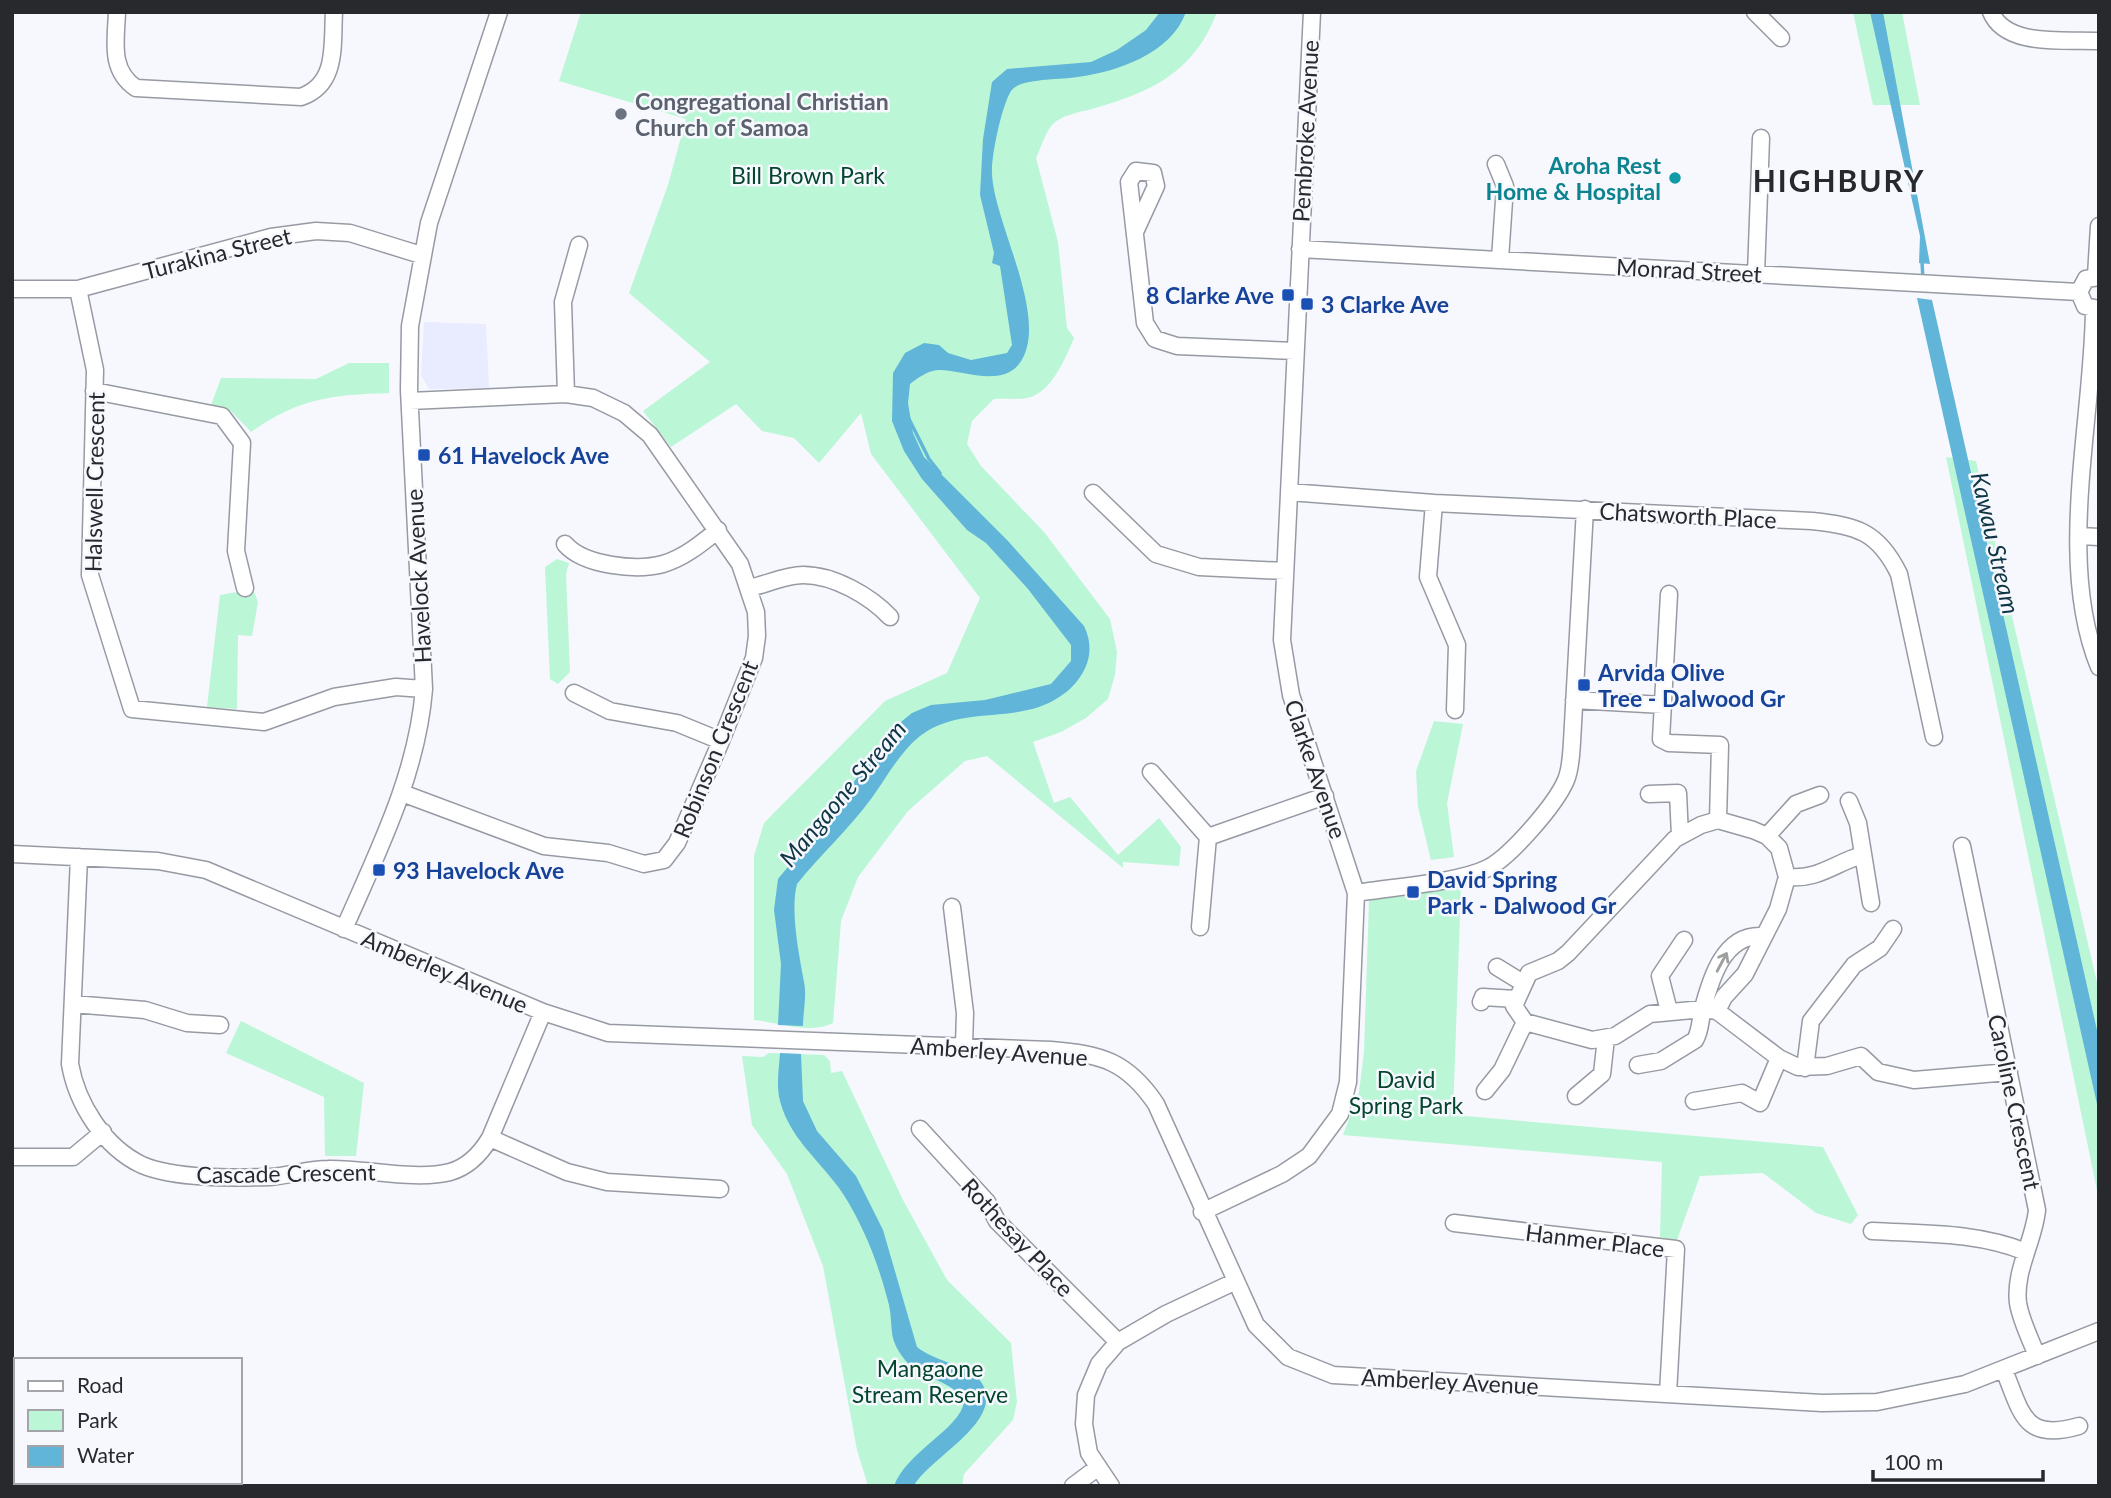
<svg xmlns="http://www.w3.org/2000/svg" width="2111" height="1498" font-family="Lato,sans-serif">
<style>
.built{fill:#e8ecfe}
.green{fill:#bbf6d6}
.water{fill:#60b5d8}
.lines{fill:none;stroke-linecap:round;stroke-linejoin:round}
.stream{stroke:#60b5d8;stroke-width:3.5}
.minor-casing{stroke:#979aa3;stroke-width:19}
.minor{stroke:#fff;stroke-width:16}
.oneway{stroke:#9e9fa0}
.worship-dot{fill:#6b7280;stroke:#f6f8fe;stroke-width:2.5}
.culture-dot{fill:#0f9aa8;stroke:#f6f8fe;stroke-width:2.5}
.transit-dot{fill:#1a4fb4;stroke:#f6f8fe;stroke-width:2.5}
.labels{text-anchor:middle;dominant-baseline:central;stroke-width:5;stroke-linejoin:round;paint-order:stroke}
.worship-label{font-size:23px;font-weight:bold;fill:#5b616d;stroke:#f6f8fe;text-anchor:start}
.street-label{font-size:23px;fill:#28292d;stroke:#f6f8fe}
.culture-label{font-size:23px;font-weight:bold;fill:#0d838f;stroke:#f6f8fe;text-anchor:end}
.park-label{font-size:23px;fill:#04462d;stroke:#f6f8fe}
.transit-label{font-size:23px;font-weight:bold;fill:#164399;stroke:#f6f8fe;text-anchor:start}
.water-label{font-size:24px;font-style:italic;fill:#0f3645;stroke:#f6f8fe}
.district-label{font-size:30px;font-weight:bold;letter-spacing:2px;fill:#28292d;stroke:#f6f8fe}
</style>
<rect width="100%" height="100%" fill="#f6f8fe"/>
<!-- built -->
<path class="built" d="M 424,322 L 486,324 L 489,388 L 429,389 L 421,375 Z"/>
<!-- green -->
<path class="green" d="M 581,12 L 1217,12 C 1194,73 1151,92 1092,109 C 1080,112 1061,115 1052,125 C 1045,133 1041,148 1036,158 L 1058,242 L 1067,328 L 1074,338 C 1066,357 1051,394 1027,398 C 1017,400 1004,398 994,399 L 972,421 L 967,444 L 981,466 L 1044,532 L 1110,619 L 1117,652 L 1115,675 L 1108,699 L 1086,718 L 1061,732 L 1033,742 L 1054,803 L 1070,797 L 1118,855 L 1159,818 L 1181,847 L 1179,866 L 1123,862 L 1123,868 L 987,756 L 965,761 L 908,811 L 858,877 L 841,921 L 833,1023 C 810,1035 777,1022 754,1020 L 754,856 L 764,823 L 885,701 L 947,673 L 980,598 L 871,454 L 861,413 L 819,463 L 794,438 L 762,431 L 736,404 L 671,447 L 643,411 L 710,362 L 629,293 L 668,185 L 686,119 L 559,81 Z
M 1853,12 L 1902,12 L 1920,105 L 1873,105 Z
M 349,363 L 389,363 L 389,393 C 331,395 299,398 251,432 L 230,410 L 210,408 L 221,378 L 316,379 Z
M 1946,457 L 1976,461 L 2099,991 L 2099,1200 Z
M 557,559 L 569,563 L 566,574 L 570,672 L 558,684 L 550,679 L 545,567 Z
M 253,589 L 258,602 L 252,636 L 238,635 L 237,709 L 207,707 L 220,595 Z
M 1434,721 L 1463,724 L 1447,803 L 1454,857 L 1431,860 L 1418,807 L 1416,771 Z
M 1461,886 L 1453,1115 L 1823,1147 L 1858,1215 L 1851,1224 L 1816,1213 L 1763,1173 L 1700,1176 L 1677,1240 L 1660,1237 L 1662,1162 L 1343,1135 L 1359,1092 L 1364,1052 L 1369,900 Z
M 241,1021 L 364,1083 L 356,1156 L 325,1156 L 324,1097 L 226,1053 Z
M 769,1053 L 824,1055 L 830,1061 L 831,1073 L 842,1071 L 903,1200 L 947,1280 L 1011,1343 L 1017,1402 L 1013,1420 L 964,1474 L 962,1486 L 868,1486 L 857,1450 L 823,1266 L 787,1174 L 752,1125 L 742,1056 L 763,1057 Z"/>
<!-- water -->
<path class="water" d="M 1160,12 L 1186,12 C 1171,54 1116,72 1077,77 C 1061,80 1019,78 1011,91 C 1002,105 991,156 992,173 C 993,222 1052,321 1019,364 C 1000,388 960,369 938,370 C 929,370 916,379 910,384 L 908,403 L 913,433 L 924,457 L 1008,541 L 1084,626 C 1102,662 1073,696 1039,707 C 999,720 955,709 920,736 C 899,753 887,777 871,799 C 849,829 820,855 797,884 C 790,911 799,954 804,982 C 807,996 803,1012 803,1026 L 778,1025 L 781,964 L 774,910 L 778,879 L 828,818 L 891,730 L 912,713 L 931,705 L 985,700 L 1051,684 L 1071,661 L 1071,645 L 1028,589 L 986,543 L 967,530 L 922,479 L 904,451 L 892,421 L 893,373 L 905,353 L 924,343 L 939,345 L 948,353 L 971,360 L 1007,353 L 1012,345 L 1000,266 L 992,263 L 994,253 L 980,195 L 983,139 L 992,82 L 1007,69 L 1091,62 L 1117,50 L 1146,30 Z
M 1870,12 L 1883,12 L 1930,264 L 1919,263 L 1920,236 Z
M 1917,298 L 1932,300 L 2099,1039 L 2099,1113 Z
M 780,1053 L 801,1054 L 803,1101 L 817,1131 L 856,1176 L 883,1230 L 917,1347 C 935,1362 968,1365 979,1379 C 1011,1419 928,1458 914,1486 L 894,1486 C 907,1451 960,1429 964,1402 C 956,1381 920,1379 905,1360 C 887,1337 894,1330 889,1305 C 884,1285 877,1263 869,1244 C 861,1225 851,1205 839,1188 C 817,1158 790,1138 780,1101 C 776,1086 779,1068 780,1053 Z"/>
<g class="lines">
<!-- stream -->
<path class="stream" d="M 1922,262 L 1923,279
M 909,419 L 929,459 L 940,473"/>
<defs>
<path id="minor" d="M 117,12 C 116,40 109,70 136,88 L 301,97 C 338,84 332,45 334,12
M 1755,12 L 1781,38
M 1991,12 C 2006,48 2066,39 2099,41
M 1496,164 L 1505,186 L 1500,259
M 1135,232 L 1156,186 L 1153,173 L 1136,171 L 1129,182 L 1145,323 L 1155,339 L 1177,346 L 1295,351
M 1300,249 L 2079,292
M 1756,274 L 1761,138
M 2096,276 L 2099,226
M 2099,277 L 2086,279 L 2079,292 L 2085,306 L 2099,309
M 12,289 L 78,289 L 271,237 L 316,231 L 350,233 L 421,255
M 78,289 L 95,370 L 90,575 L 132,709 L 264,722 L 334,697 L 396,687 L 424,689
M 2094,309 C 2093,421 2056,562 2099,667
M 94,391 L 222,416 L 242,443 L 236,551 L 245,588
M 566,394 L 563,302 L 579,245
M 1289,492 L 1434,503 L 1812,521 C 1857,526 1878,531 1899,574 L 1934,737
M 1093,493 L 1156,554 L 1199,567 L 1285,571
M 1434,503 L 1428,577 L 1457,645 L 1455,710
M 2079,536 L 2099,537
M 565,544 C 584,566 637,571 663,564 C 684,558 702,543 718,530
M 750,588 C 767,584 786,575 803,575 C 834,575 870,596 890,617
M 1669,594 L 1661,739 L 1669,743 L 1720,745 L 1718,820
M 574,693 L 610,711 L 677,723 L 721,741
M 1574,700 L 1663,705
M 1151,772 L 1208,837 L 1200,927
M 402,793 L 544,846 L 608,853 L 644,864 L 664,860 L 677,843 L 721,741 L 754,658 L 757,636 L 756,612 L 740,564 L 650,435 L 624,413 L 593,398 L 566,394 L 410,401
M 1649,794 L 1678,793 L 1680,836
M 1849,801 L 1858,823 L 1871,903
M 1767,836 L 1796,804 L 1820,795
M 1208,837 L 1325,796
M 1962,846 L 2037,1210 C 2034,1241 2014,1271 2018,1303 C 2021,1321 2030,1338 2037,1356
M 12,854 L 158,861 L 206,870 L 543,1012 L 608,1033 L 1051,1050 C 1101,1054 1127,1061 1156,1104 L 1256,1325 L 1288,1357 L 1333,1375 L 1822,1403 L 1877,1402 L 1965,1384 L 2099,1331
M 79,857 L 70,1064 C 77,1104 104,1147 142,1165 C 175,1179 233,1178 269,1177 C 289,1176 308,1169 328,1169 C 365,1168 415,1181 450,1172 C 468,1167 481,1153 490,1138 L 543,1012
M 1787,877 C 1818,880 1833,864 1862,855
M 1356,893 C 1391,887 1458,883 1488,868 C 1511,856 1556,804 1566,780 C 1571,768 1571,755 1572,742 L 1585,509
M 952,907 L 965,1013 L 964,1045
M 344,929 C 378,851 417,775 424,689 L 409,390 L 410,326 L 429,223 L 499,12
M 1497,967 L 1523,983
M 1481,1002 L 1483,997 L 1516,999
M 73,1004 L 145,1010 L 187,1023 L 220,1025
M 1669,1011 L 1660,976 L 1684,940
M 1717,1011 L 1724,997 L 1745,974 L 1778,909 L 1787,877 L 1779,848 L 1767,836 L 1753,830 L 1718,820 L 1701,825 L 1675,839 L 1568,953 L 1558,961 L 1529,973 L 1514,1006 L 1525,1022 L 1592,1040 L 1615,1036 L 1650,1014 L 1703,1009 L 1717,1011 L 1779,1058 L 1798,1067 L 1827,1066 L 1861,1056 L 1878,1072 L 1914,1080 L 2009,1072
M 1638,1065 L 1661,1061 L 1695,1040 C 1701,1030 1700,1019 1703,1008 C 1711,978 1724,934 1762,936
M 1805,1068 L 1811,1021 L 1854,965 L 1880,948 L 1893,929
M 1485,1091 L 1502,1070 L 1525,1022
M 1576,1096 L 1602,1074 L 1606,1038
M 1694,1101 L 1742,1093 L 1760,1103 L 1779,1058
M 920,1129 L 987,1202 L 997,1221 L 1118,1342
M 490,1138 L 567,1172 L 607,1182 L 720,1189
M 12,1157 L 73,1157 L 103,1132
M 1202,1212 L 1282,1174 L 1309,1156 L 1340,1114 L 1348,1082 L 1356,893 L 1291,695 L 1282,640 L 1312,12
M 1454,1223 L 1676,1249 L 1668,1394
M 1872,1231 C 1924,1234 1977,1232 2026,1252
M 2004,1370 C 2022,1414 2024,1442 2079,1426
M 1073,1486 L 1097,1468
M 1111,1486 L 1089,1453 L 1084,1424 L 1086,1395 L 1099,1364 L 1118,1342 L 1166,1314 L 1234,1282"/>
</defs>
<!-- minor casing -->
<use href="#minor" class="minor-casing"/>
<!-- minor -->
<use href="#minor" class="minor"/>
</g>
<!-- one-way arrows -->
<defs><path id="oneway-shaft" d="M-6 0H5M1.5-3L5.5 0L1.5 3" fill="none" stroke-width="1.6" stroke-linecap="round" stroke-linejoin="round" transform="scale(1.75)"/></defs>
<use class="oneway" href="#oneway-shaft" transform="translate(1722 962) rotate(-62)"/>
<!-- markers -->
<circle class="worship-dot" cx="621" cy="114" r="7"/>
<circle class="culture-dot" cx="1675" cy="178" r="7"/>
<g class="transit-dot">
<rect x="1281" y="288" width="14" height="14" rx="3.5"/>
<rect x="1300" y="297" width="14" height="14" rx="3.5"/>
<rect x="417" y="448" width="14" height="14" rx="3.5"/>
<rect x="1577" y="678" width="14" height="14" rx="3.5"/>
<rect x="372" y="863" width="14" height="14" rx="3.5"/>
<rect x="1406" y="885" width="14" height="14" rx="3.5"/>
</g>
<g class="labels">
<!-- worship labels -->
<g class="worship-label">
<text x="635" y="101">Congregational Christian<tspan x="635" dy="26">Church of Samoa</tspan></text>
</g>
<!-- street labels -->
<g class="street-label">
<text transform="translate(1305 131) rotate(-87)">Pembroke Avenue</text>
<text transform="translate(217 253) rotate(-14)">Turakina Street</text>
<text transform="translate(1689 270) rotate(3)">Monrad Street</text>
<text transform="translate(94 482) rotate(-89)">Halswell Crescent</text>
<text transform="translate(1688 515) rotate(3)">Chatsworth Place</text>
<text transform="translate(418 576) rotate(-93)">Havelock Avenue</text>
<text transform="translate(715 749) rotate(-68)">Robinson Crescent</text>
<text transform="translate(1316 769) rotate(71)">Clarke Avenue</text>
<text transform="translate(445 971) rotate(23)">Amberley Avenue</text>
<text transform="translate(999 1051) rotate(4)">Amberley Avenue</text>
<text transform="translate(2015 1102) rotate(78)">Caroline Crescent</text>
<text transform="translate(286 1173) rotate(-1)">Cascade Crescent</text>
<text transform="translate(1018 1237) rotate(47)">Rothesay Place</text>
<text transform="translate(1595 1240) rotate(7)">Hanmer Place</text>
<text transform="translate(1450 1381) rotate(3)">Amberley Avenue</text>
</g>
<!-- culture labels -->
<g class="culture-label">
<text x="1661" y="165">Aroha Rest<tspan x="1661" dy="26">Home &amp; Hospital</tspan></text>
</g>
<!-- park labels -->
<g class="park-label">
<text x="808" y="175">Bill Brown Park</text>
<text x="1406" y="1079">David<tspan x="1406" dy="26">Spring Park</tspan></text>
<text x="930" y="1368">Mangaone<tspan x="930" dy="26">Stream Reserve</tspan></text>
</g>
<!-- transit labels -->
<g class="transit-label">
<text x="1274" y="295" text-anchor="end">8 Clarke Ave</text>
<text x="1321" y="304">3 Clarke Ave</text>
<text x="438" y="455">61 Havelock Ave</text>
<text x="1598" y="672">Arvida Olive<tspan x="1598" dy="26">Tree - Dalwood Gr</tspan></text>
<text x="393" y="870">93 Havelock Ave</text>
<text x="1427" y="879">David Spring<tspan x="1427" dy="26">Park - Dalwood Gr</tspan></text>
</g>
<!-- water labels -->
<g class="water-label">
<text transform="translate(1996 543) rotate(77)">Kawau Stream</text>
<text transform="translate(842 793) rotate(-50)">Mangaone Stream</text>
</g>
<!-- district labels -->
<g class="district-label">
<text x="1839" y="180">HIGHBURY</text>
</g>
</g>
<!-- border -->
<rect width="2111" height="1498" fill="none" stroke="#28292d" stroke-width="28"/>
<!-- legend -->
<rect x="14" y="1358" width="228" height="126" fill="#f6f8fe" stroke="#a4a5aa" stroke-width="2"/>
<rect x="28" y="1381" width="35" height="10" fill="#ffffff" stroke="#a4a5aa" stroke-width="2"/>
<text x="77" y="1393" font-size="21" fill="#28292d">Road</text>
<rect x="28" y="1410" width="35" height="21" fill="#bbf6d6" stroke="#a4a5aa" stroke-width="2"/>
<text x="77" y="1428" font-size="21" fill="#28292d">Park</text>
<rect x="28" y="1446" width="35" height="21" fill="#60b5d8" stroke="#a4a5aa" stroke-width="2"/>
<text x="77" y="1463" font-size="21" fill="#28292d">Water</text>
<!-- scale -->
<path d="M1873 1470v10h170v-10" fill="none" stroke="#28292d" stroke-width="3.5"/>
<text x="1884" y="1470" font-size="21" fill="#28292d" stroke="#f6f8fe" stroke-width="5" paint-order="stroke">100 m</text>
</svg>
